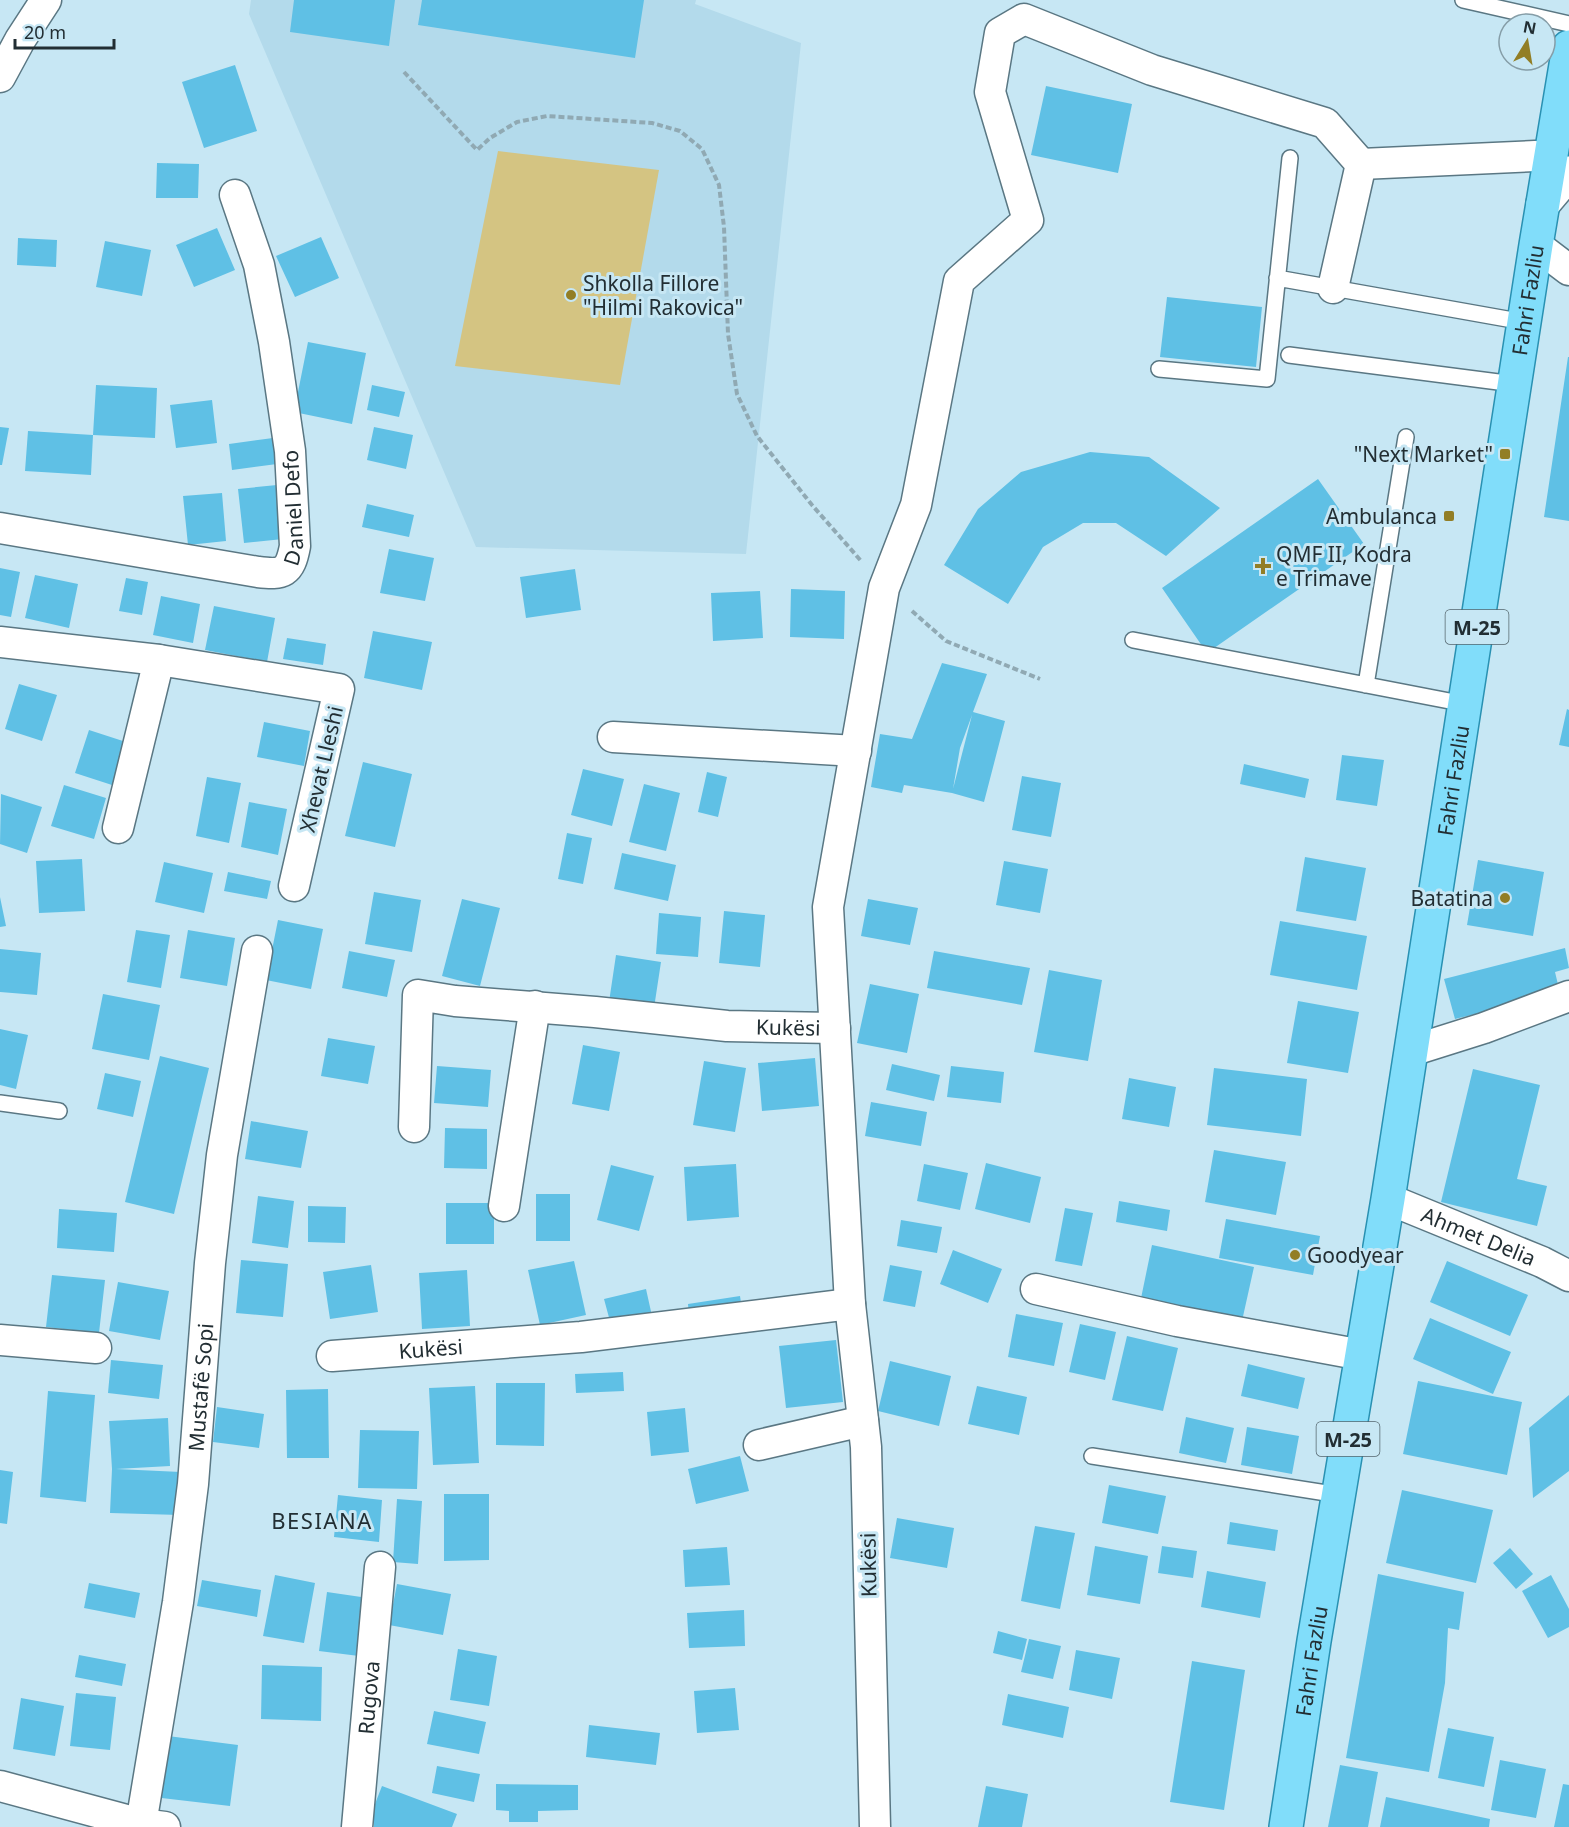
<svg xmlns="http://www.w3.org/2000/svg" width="1569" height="1827" font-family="'Noto Sans',sans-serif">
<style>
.built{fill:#b3daeb}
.green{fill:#d4c482}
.building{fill:#5fc0e5;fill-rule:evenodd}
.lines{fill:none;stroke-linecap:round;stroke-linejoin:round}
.lane-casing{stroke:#5a7783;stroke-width:18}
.street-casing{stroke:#5a7783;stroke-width:33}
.secondary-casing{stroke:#5a7783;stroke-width:36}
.primary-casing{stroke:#2991b2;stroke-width:36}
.path{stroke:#90a9b3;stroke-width:4;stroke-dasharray:6 3;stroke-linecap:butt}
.lane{stroke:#fff;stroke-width:15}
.street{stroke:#fff;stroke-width:30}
.secondary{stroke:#fff;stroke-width:33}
.primary{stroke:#81ddfa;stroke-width:33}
.poi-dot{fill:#927e25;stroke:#c7e7f4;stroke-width:2}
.labels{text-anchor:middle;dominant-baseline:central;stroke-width:6;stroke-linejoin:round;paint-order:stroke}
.shield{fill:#c7e7f4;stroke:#54666d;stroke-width:1.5}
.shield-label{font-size:20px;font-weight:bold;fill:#222e33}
.poi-label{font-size:21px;fill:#222e33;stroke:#c7e7f4;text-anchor:start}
.street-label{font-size:21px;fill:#222e33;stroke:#c7e7f4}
.neighbourhood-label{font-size:22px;letter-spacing:1.5px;fill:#222e33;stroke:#c7e7f4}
</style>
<rect width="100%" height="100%" fill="#c7e7f4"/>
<!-- built -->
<path class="built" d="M 251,0 L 696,0 L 695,4 L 801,43 L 746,554 L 476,547 L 249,14 Z"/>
<!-- green -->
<path class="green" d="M 498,151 L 659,170 L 620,385 L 455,366 Z"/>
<!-- building -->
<path class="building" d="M 294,0 L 395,0 L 389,46 L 290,32 Z
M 422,0 L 644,0 L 635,58 L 418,25 Z
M 235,65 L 257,131 L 204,148 L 182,82 Z
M 1046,86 L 1132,104 L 1118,173 L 1031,155 Z
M 157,163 L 199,164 L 198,198 L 156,198 Z
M 217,228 L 235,270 L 194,287 L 176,245 Z
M 321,237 L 339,278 L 295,297 L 276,256 Z
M 18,238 L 57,240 L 56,267 L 17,265 Z
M 105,241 L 151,250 L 142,296 L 96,287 Z
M 1167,297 L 1262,307 L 1256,367 L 1160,357 Z
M 308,342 L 366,353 L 352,424 L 294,412 Z
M 1568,357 L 1569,357 L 1569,521 L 1544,517 Z
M 96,385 L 157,388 L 155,438 L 93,435 Z
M 372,385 L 405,392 L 399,417 L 367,410 Z
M 212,400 L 217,443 L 176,448 L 170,405 Z
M 0,427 L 9,428 L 2,465 L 0,465 Z
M 374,427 L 413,435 L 406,469 L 367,460 Z
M 28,431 L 93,435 L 91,475 L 25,471 Z
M 273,438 L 277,464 L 232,470 L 229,444 Z
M 1090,452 L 1149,457 L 1220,508 L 1166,556 L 1116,523 L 1083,523 L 1043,547 L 1008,604 L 944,565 L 978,509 L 1021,472 Z
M 1318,479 L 1364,544 L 1207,653 L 1162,588 Z
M 277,485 L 283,539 L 244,543 L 238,489 Z
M 222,493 L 226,541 L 188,545 L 183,496 Z
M 367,504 L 414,515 L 409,537 L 362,527 Z
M 389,549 L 434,558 L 425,601 L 380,593 Z
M 0,568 L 20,572 L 11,617 L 0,615 Z
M 575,569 L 581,610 L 526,618 L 520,577 Z
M 35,575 L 78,584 L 69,628 L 25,618 Z
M 126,578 L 148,582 L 142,615 L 119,611 Z
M 791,589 L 845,591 L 844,639 L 790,637 Z
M 760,591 L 763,638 L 713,641 L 711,593 Z
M 161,596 L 200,604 L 193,643 L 153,635 Z
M 214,606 L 275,618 L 267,662 L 205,650 Z
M 373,631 L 432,642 L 422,690 L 364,678 Z
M 287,638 L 326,644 L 323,665 L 283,659 Z
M 942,663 L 987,674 L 973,712 L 1005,721 L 984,802 L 952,793 L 904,785 L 902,793 L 871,787 L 880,734 L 912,739 ZM 972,715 L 953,789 L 960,748 Z
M 19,684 L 57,695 L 42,741 L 5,729 Z
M 1567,709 L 1569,710 L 1569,747 L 1559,745 Z
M 264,722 L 310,731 L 304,766 L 257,757 Z
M 89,730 L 126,742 L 112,785 L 75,773 Z
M 1342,755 L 1384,760 L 1377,806 L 1336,800 Z
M 363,762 L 412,774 L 395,847 L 345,836 Z
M 1244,764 L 1309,779 L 1305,798 L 1240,784 Z
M 583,769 L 624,779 L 612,826 L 571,815 Z
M 707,772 L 727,777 L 718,817 L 698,812 Z
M 1022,776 L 1061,783 L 1051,837 L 1012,830 Z
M 207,777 L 241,783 L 229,843 L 196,836 Z
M 644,784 L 680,793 L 666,851 L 629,842 Z
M 64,785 L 106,798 L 94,839 L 51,826 Z
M 1,794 L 42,807 L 27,853 L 0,844 Z
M 249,802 L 287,809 L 278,855 L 241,847 Z
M 567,833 L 592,838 L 583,884 L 558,879 Z
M 622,853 L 676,865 L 668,901 L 614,889 Z
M 1305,857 L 1366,868 L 1356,921 L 1296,911 Z
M 82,859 L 85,911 L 39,913 L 36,861 Z
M 1478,860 L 1544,872 L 1533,936 L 1467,925 Z
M 1004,861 L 1048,869 L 1040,913 L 996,905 Z
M 164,862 L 213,873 L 204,913 L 155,902 Z
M 228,872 L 271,881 L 267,899 L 224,891 Z
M 374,892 L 421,900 L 412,952 L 365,944 Z
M 0,897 L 6,926 L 0,927 Z
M 462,899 L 500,908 L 480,986 L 442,976 Z
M 868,899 L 918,908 L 910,945 L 861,936 Z
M 724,911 L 765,915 L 760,967 L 719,963 Z
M 659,913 L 701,917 L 698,957 L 656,954 Z
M 278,920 L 323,929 L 311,989 L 266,980 Z
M 1280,921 L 1367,936 L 1357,990 L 1270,975 Z
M 136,930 L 170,935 L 161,988 L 127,982 Z
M 188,930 L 235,938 L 227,986 L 180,978 Z
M 1565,948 L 1569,968 L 1555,972 L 1560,993 L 1455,1019 L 1444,979 Z
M 0,949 L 41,953 L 37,995 L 0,992 Z
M 349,951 L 395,960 L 387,997 L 342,988 Z
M 934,951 L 1030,968 L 1022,1005 L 927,988 Z
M 616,955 L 661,962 L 654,1008 L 609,1002 Z
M 1049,970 L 1102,980 L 1088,1061 L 1034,1052 Z
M 870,984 L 919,994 L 907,1053 L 857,1043 Z
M 103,994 L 160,1005 L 149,1060 L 92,1049 Z
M 1298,1001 L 1359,1012 L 1348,1073 L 1287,1063 Z
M 0,1029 L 28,1035 L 16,1089 L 0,1085 Z
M 328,1038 L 375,1046 L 368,1084 L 321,1076 Z
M 583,1045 L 620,1052 L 609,1111 L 572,1104 Z
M 160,1056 L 209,1068 L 174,1214 L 125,1202 Z
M 815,1058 L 819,1106 L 762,1111 L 758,1063 Z
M 704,1061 L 746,1068 L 735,1132 L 693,1125 Z
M 892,1064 L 940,1075 L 934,1101 L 886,1090 Z
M 437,1066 L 491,1070 L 488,1107 L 434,1103 Z
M 951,1066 L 1004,1072 L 1001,1103 L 947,1097 Z
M 1214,1068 L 1307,1079 L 1301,1136 L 1207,1125 Z
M 1473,1069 L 1540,1085 L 1517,1179 L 1547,1186 L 1537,1226 L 1441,1202 Z
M 105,1073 L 141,1081 L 133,1117 L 97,1109 Z
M 1129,1078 L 1176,1087 L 1169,1127 L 1122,1119 Z
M 871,1102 L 927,1112 L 921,1146 L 865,1136 Z
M 251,1121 L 308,1131 L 301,1168 L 245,1159 Z
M 445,1128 L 487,1129 L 487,1169 L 444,1168 Z
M 1214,1150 L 1286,1162 L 1276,1215 L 1205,1202 Z
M 986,1163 L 1041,1177 L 1030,1223 L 975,1209 Z
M 736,1164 L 739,1217 L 687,1221 L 684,1167 Z
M 924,1164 L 968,1173 L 960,1210 L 917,1201 Z
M 611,1165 L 654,1176 L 639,1231 L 597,1220 Z
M 536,1194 L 570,1194 L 570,1241 L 536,1241 Z
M 258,1196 L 294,1201 L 288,1248 L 252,1243 Z
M 1119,1201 L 1170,1210 L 1167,1231 L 1116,1222 Z
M 446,1203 L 494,1203 L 494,1244 L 446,1244 Z
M 308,1206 L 346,1207 L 345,1243 L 308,1242 Z
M 1065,1208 L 1093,1213 L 1082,1266 L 1055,1261 Z
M 59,1209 L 117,1213 L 114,1252 L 57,1248 Z
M 1226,1219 L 1320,1236 L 1313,1275 L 1219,1258 Z
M 901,1220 L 942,1227 L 937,1253 L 897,1246 Z
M 1152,1245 L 1254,1267 L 1240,1330 L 1139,1308 Z
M 953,1250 L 1002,1269 L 988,1303 L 940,1284 Z
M 241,1260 L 288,1264 L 283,1317 L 236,1313 Z
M 574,1261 L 586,1315 L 540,1325 L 528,1270 Z
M 1447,1261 L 1528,1295 L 1510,1336 L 1430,1302 Z
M 371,1265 L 378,1312 L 330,1319 L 323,1272 Z
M 890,1265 L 922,1271 L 915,1307 L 883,1301 Z
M 467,1270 L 470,1326 L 422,1329 L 419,1273 Z
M 52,1275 L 105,1280 L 99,1333 L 46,1327 Z
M 118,1282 L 169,1291 L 160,1340 L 109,1331 Z
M 646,1289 L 652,1316 L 611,1325 L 604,1299 Z
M 740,1296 L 742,1309 L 689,1316 L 688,1304 Z
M 1016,1314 L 1063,1323 L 1054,1366 L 1008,1357 Z
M 1430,1318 L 1511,1352 L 1493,1394 L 1413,1359 Z
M 1080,1324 L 1116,1332 L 1105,1380 L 1069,1372 Z
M 1127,1336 L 1178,1348 L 1163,1411 L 1112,1400 Z
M 836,1340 L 843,1402 L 786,1408 L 779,1346 Z
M 111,1360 L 163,1365 L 159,1399 L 108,1393 Z
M 890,1361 L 951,1376 L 939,1426 L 878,1411 Z
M 1248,1364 L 1305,1378 L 1298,1409 L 1241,1396 Z
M 623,1372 L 624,1391 L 576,1393 L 575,1374 Z
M 1418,1381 L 1522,1402 L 1507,1475 L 1403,1454 Z
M 496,1383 L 545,1383 L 544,1446 L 496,1445 Z
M 475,1386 L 479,1463 L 433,1465 L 429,1388 Z
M 977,1386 L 1027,1397 L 1019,1435 L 968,1424 Z
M 328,1389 L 329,1458 L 287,1458 L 286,1390 Z
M 48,1391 L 95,1395 L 86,1502 L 40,1497 Z
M 1569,1395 L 1569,1471 L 1533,1498 L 1529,1428 Z
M 217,1407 L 264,1414 L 259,1448 L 213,1442 Z
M 685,1408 L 689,1452 L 651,1456 L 647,1412 Z
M 1186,1417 L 1234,1428 L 1226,1463 L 1179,1453 Z
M 168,1418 L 170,1466 L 116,1469 L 181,1472 L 180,1515 L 110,1513 L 112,1469 L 109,1421 Z
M 1247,1427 L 1299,1436 L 1292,1474 L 1241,1465 Z
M 360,1430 L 419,1431 L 417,1489 L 358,1488 Z
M 740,1456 L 749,1491 L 696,1504 L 688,1469 Z
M 0,1470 L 13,1472 L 7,1524 L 0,1523 Z
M 1109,1485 L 1166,1496 L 1158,1534 L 1102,1523 Z
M 1402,1490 L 1493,1510 L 1476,1583 L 1386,1563 Z
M 444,1494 L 489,1494 L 489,1560 L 444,1561 Z
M 338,1495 L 382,1500 L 379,1542 L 334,1537 Z
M 397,1499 L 422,1501 L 418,1564 L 393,1562 Z
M 897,1518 L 954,1528 L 947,1568 L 890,1558 Z
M 1230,1522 L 1278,1530 L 1275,1551 L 1227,1544 Z
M 1035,1526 L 1075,1533 L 1060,1609 L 1021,1601 Z
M 1095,1546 L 1148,1556 L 1140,1604 L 1087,1595 Z
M 1162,1546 L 1197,1551 L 1193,1578 L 1158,1573 Z
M 727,1547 L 730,1585 L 685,1587 L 683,1550 Z
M 1510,1548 L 1533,1574 L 1516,1589 L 1493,1563 Z
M 1207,1571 L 1266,1582 L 1260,1618 L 1201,1607 Z
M 1378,1574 L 1464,1592 L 1459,1630 L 1448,1628 L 1445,1683 L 1429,1772 L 1346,1758 Z
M 275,1575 L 315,1583 L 304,1643 L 263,1636 Z
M 1551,1575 L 1569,1609 L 1569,1627 L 1548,1638 L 1522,1591 Z
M 202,1580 L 261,1590 L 257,1617 L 197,1606 Z
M 89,1583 L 140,1593 L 135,1618 L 84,1608 Z
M 397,1584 L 451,1594 L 443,1635 L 389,1625 Z
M 327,1592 L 368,1598 L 359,1656 L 319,1651 Z
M 744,1610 L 745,1646 L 689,1648 L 687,1613 Z
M 998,1631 L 1027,1639 L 1022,1660 L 993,1653 Z
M 1029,1639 L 1061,1646 L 1053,1679 L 1021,1672 Z
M 458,1649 L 497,1656 L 489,1706 L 450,1700 Z
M 1076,1650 L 1120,1658 L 1112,1699 L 1069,1690 Z
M 79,1655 L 126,1664 L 122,1686 L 75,1677 Z
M 1192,1661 L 1245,1670 L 1224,1810 L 1170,1802 Z
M 262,1665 L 322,1667 L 321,1721 L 261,1719 Z
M 735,1688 L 739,1730 L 697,1733 L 694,1691 Z
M 76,1693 L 116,1697 L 110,1750 L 70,1746 Z
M 1008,1694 L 1069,1707 L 1063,1738 L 1002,1725 Z
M 21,1698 L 64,1706 L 55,1756 L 13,1749 Z
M 434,1711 L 486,1722 L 479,1754 L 427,1744 Z
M 589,1725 L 660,1733 L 656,1765 L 586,1757 Z
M 1448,1728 L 1494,1737 L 1484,1787 L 1438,1778 Z
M 160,1735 L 238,1745 L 230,1806 L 153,1797 Z
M 1500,1760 L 1546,1769 L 1536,1818 L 1491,1810 Z
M 1340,1765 L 1378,1772 L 1368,1827 L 1328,1827 Z
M 437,1766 L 480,1774 L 474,1802 L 432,1793 Z
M 496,1784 L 578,1785 L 578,1810 L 538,1811 L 538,1822 L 509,1822 L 509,1811 L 496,1810 Z
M 1563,1784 L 1569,1785 L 1569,1827 L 1554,1827 Z
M 382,1786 L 457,1814 L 452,1827 L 374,1827 L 373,1809 Z
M 986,1786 L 1028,1794 L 1022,1827 L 978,1827 Z
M 1386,1797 L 1490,1819 L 1489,1827 L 1380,1827 Z"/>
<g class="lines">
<defs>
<path id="lane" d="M 1463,0 L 1569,24
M 1277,278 L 1524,322
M 1289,355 L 1514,384
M 1159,369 L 1267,379 L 1290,158
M 1133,640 L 1465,704
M 1366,685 L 1406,437
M 0,1103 L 59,1111
M 1092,1456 L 1339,1495"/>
<g id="street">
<path d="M 0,77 L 20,40 L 46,0"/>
<path d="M 1361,164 L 1535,156"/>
<path d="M 1536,245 L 1569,270"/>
<path id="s1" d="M 0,528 L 258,572 C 283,575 290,573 295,546 L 290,451 L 274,342 L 259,265 L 235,195"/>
<path d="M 0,642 L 159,660 L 339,689 L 294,886"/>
<path d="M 613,737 L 856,751"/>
<path d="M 118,828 L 159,660"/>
<path d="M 1411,1051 L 1484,1028 L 1569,996"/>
<path id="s2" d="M 414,1127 L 418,995 L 455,1001 L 595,1012 L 727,1026 L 835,1028"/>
<path id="s3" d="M 1388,1199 L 1542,1262 L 1569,1276"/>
<path d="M 504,1206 L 535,1006"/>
<path d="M 1036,1289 L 1177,1321 L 1362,1355"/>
<path d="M 0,1340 L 96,1348"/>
<path id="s4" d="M 332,1356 L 581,1337 L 850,1304"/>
<path d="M 759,1445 L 863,1421"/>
<path d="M 0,1786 L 141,1824 L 165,1827"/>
<path id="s5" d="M 141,1824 L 178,1602 L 193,1484 L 210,1263 L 222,1155 L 257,951"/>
<path id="s6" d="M 357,1827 L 380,1567"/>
<path d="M 875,1827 L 866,1447 L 850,1304 L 828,907 L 884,588 L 916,505 L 959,281 L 1028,220 L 990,92 L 1000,33 L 1024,19 L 1152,70 L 1325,123 L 1361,164 L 1333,288"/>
</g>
<path id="secondary" d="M 1543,204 L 1569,173"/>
<g id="primary">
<path id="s7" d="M 1286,1827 L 1314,1641 L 1388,1199 L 1536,245 L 1569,47"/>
</g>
</defs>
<!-- lane casing -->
<use href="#lane" class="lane-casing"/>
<!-- street casing -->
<use href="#street" class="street-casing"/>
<!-- secondary casing -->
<use href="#secondary" class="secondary-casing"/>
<!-- primary casing -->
<use href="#primary" class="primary-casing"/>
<!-- path -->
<path class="path" d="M 404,72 L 477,150 L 490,138 L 517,122 L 547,116 L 652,123 L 680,131 L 702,149 L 719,185 L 724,227 L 728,334 L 737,394 L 757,436 L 812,505 L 862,562
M 912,611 L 946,641 L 1040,679"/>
<!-- lane -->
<use href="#lane" class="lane"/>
<!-- street -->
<use href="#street" class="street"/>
<!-- secondary -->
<use href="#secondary" class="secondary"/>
<!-- primary -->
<use href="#primary" class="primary"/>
</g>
<!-- markers -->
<g class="poi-dot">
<circle cx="571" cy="295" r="6"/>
<rect x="1499" y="448" width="12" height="12" rx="3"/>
<rect x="1443" y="510" width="12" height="12" rx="3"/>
<path d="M1260 557h6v6h6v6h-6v6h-6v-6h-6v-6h6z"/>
<circle cx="1505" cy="898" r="6"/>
<circle cx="1295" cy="1255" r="6"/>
</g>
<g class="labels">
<!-- shield labels -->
<g class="shield">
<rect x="1445.5" y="610" width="63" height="34" rx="4.5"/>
<rect x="1316.5" y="1422" width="63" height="34" rx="4.5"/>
</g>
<g class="shield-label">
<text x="1477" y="627">M-25</text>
<text x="1348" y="1439">M-25</text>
</g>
<!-- poi labels -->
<g class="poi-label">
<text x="583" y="283">Shkolla Fillore<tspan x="583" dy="24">"Hilmi Rakovica"</tspan></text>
<text x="1493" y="454" text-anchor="end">"Next Market"</text>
<text x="1437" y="516" text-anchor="end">Ambulanca</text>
<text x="1276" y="554">QMF II, Kodra<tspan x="1276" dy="24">e Trimave</tspan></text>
<text x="1493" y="898" text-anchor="end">Batatina</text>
<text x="1307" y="1255">Goodyear</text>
</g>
<!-- street labels -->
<g class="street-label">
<text stroke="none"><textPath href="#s7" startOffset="1546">Fahri Fazliu</textPath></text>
<text stroke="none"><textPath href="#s1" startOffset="354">Daniel Defo</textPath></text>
<text transform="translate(321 769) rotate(-77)">Xhevat Lleshi</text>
<text stroke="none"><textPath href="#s7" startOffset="1060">Fahri Fazliu</textPath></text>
<text stroke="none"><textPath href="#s2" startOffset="504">Kukësi</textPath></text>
<text stroke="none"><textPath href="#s3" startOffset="98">Ahmet Delia</textPath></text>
<text stroke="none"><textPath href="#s4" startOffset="99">Kukësi</textPath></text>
<text stroke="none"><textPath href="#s5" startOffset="441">Mustafë Sopi</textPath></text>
<text transform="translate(868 1565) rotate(-91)">Kukësi</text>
<text stroke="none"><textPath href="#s7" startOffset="168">Fahri Fazliu</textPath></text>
<text stroke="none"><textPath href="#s6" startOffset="130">Rugova</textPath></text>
</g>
<!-- neighbourhood labels -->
<g class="neighbourhood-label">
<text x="322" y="1520">BESIANA</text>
</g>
</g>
<!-- north arrow -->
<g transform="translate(1527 42) rotate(11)"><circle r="28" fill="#c7e7f4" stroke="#859da7" stroke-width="1.5"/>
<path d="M0-4.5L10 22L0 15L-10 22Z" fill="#927e25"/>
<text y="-9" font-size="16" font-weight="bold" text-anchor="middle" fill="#222e33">N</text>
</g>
<!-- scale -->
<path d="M15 39v9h99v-9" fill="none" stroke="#222e33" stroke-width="3"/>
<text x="24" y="39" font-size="18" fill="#222e33" stroke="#c7e7f4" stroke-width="4.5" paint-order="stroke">20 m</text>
</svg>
